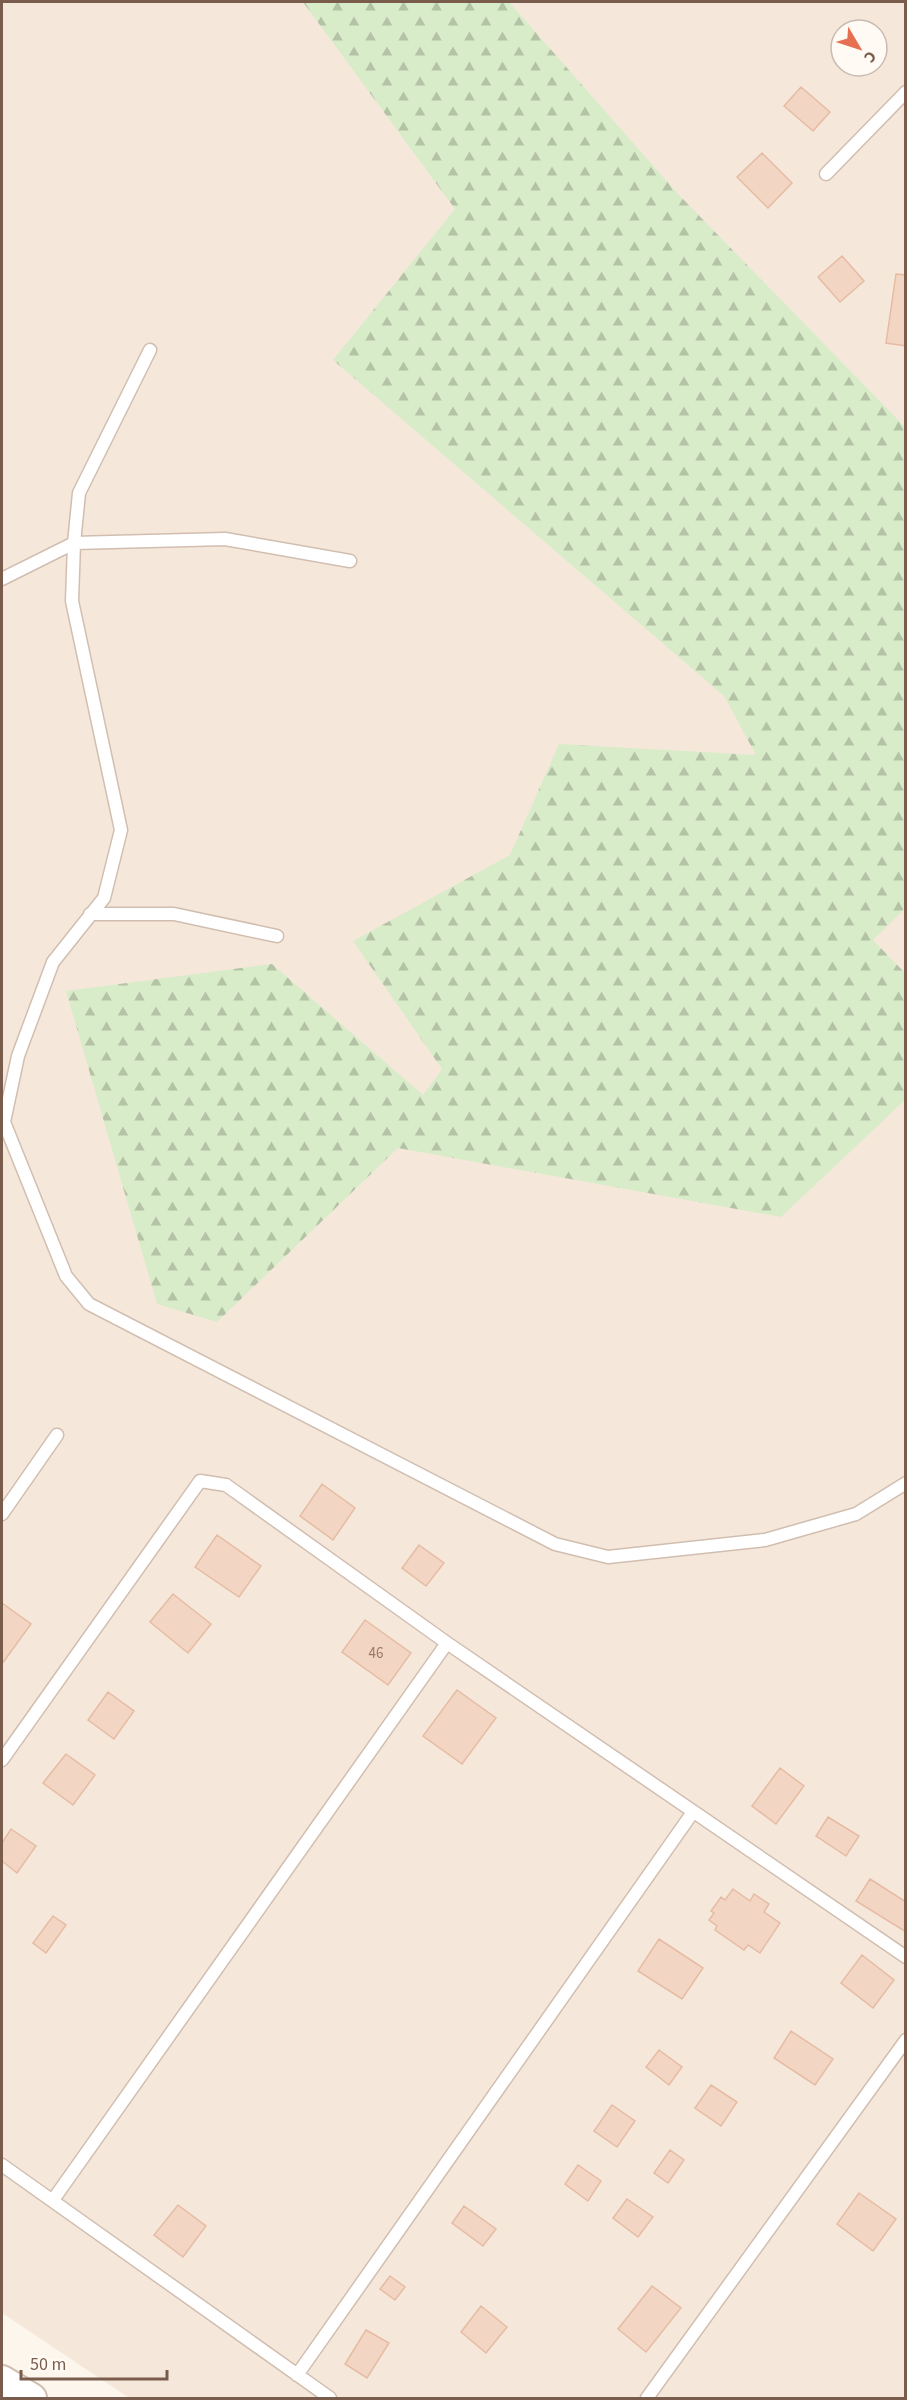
<svg xmlns="http://www.w3.org/2000/svg" width="907" height="2400" font-family="'Source Sans 3',sans-serif">
<style>
.residential{fill:#f5e8da;fill-rule:evenodd}
.forest{fill:url(#forest-firs)}
.building{fill:#f3d5c3;stroke:#e6bba3;stroke-width:1.5}
.lines{fill:none;stroke-linecap:round;stroke-linejoin:round}
.service-casing{stroke:#d1beb0;stroke-width:15}
.tertiary-casing{stroke:#d1beb0;stroke-width:32}
.service{stroke:#fff;stroke-width:12}
.tertiary{stroke:#fff;stroke-width:28}
.labels{text-anchor:middle;dominant-baseline:central;stroke-width:4.5;stroke-linejoin:round;paint-order:stroke}
.number-label{font-size:15px;fill:#987a6a}
</style>
<defs>
<pattern id="forest-firs" width="22" height="20" patternUnits="userSpaceOnUse" patternTransform="scale(1.5)"><rect width="22" height="20" fill="#d8ecc9"/><path d="M5 1l3.5 6h-7zM16 11l3.5 6h-7z" fill="#b4c2a5"/></pattern>
</defs>
<rect width="100%" height="100%" fill="#fdf6ec"/>
<!-- residential -->
<path class="residential" d="M 2,2 L 905,2 L 905,2398 L 129,2398 L 2,2313 ZM 841,30 L 877,30 L 877,66 L 841,66 Z"/>
<!-- forest -->
<path class="forest" d="M 303,2 L 509,2 L 678,194 L 905,427 L 905,908 L 873,940 L 905,973 L 905,1100 L 781,1217 L 398,1148 L 217,1322 L 157,1304 L 66,991 L 272,964 L 423,1095 L 442,1069 L 353,941 L 510,855 L 559,744 L 756,755 L 724,696 L 333,360 L 455,209 Z"/>
<!-- building -->
<path class="building" d="M 801,87 L 830,112 L 813,131 L 784,106 Z
M 762,153 L 792,183 L 768,208 L 737,177 Z
M 842,256 L 864,281 L 840,302 L 818,277 Z
M 896,274 L 906,275 L 906,346 L 886,343 Z
M 322,1484 L 355,1508 L 333,1540 L 300,1516 Z
M 217,1535 L 261,1566 L 239,1597 L 195,1567 Z
M 419,1545 L 444,1563 L 426,1586 L 402,1568 Z
M 173,1594 L 211,1624 L 188,1653 L 150,1622 Z
M 2,1603 L 31,1624 L 2,1664 Z
M 365,1620 L 411,1653 L 388,1685 L 342,1652 Z
M 457,1690 L 496,1718 L 462,1764 L 423,1736 Z
M 108,1692 L 134,1711 L 114,1739 L 88,1720 Z
M 66,1754 L 95,1775 L 73,1805 L 43,1783 Z
M 780,1768 L 804,1786 L 776,1824 L 752,1806 Z
M 828,1817 L 859,1836 L 846,1856 L 816,1836 Z
M 11,1829 L 36,1846 L 17,1873 L 2,1861 L 2,1843 Z
M 870,1879 L 906,1902 L 906,1932 L 856,1901 Z
M 733,1889 L 750,1901 L 754,1894 L 769,1904 L 764,1912 L 780,1923 L 760,1953 L 748,1945 L 744,1950 L 715,1930 L 717,1926 L 709,1920 L 714,1913 L 711,1911 L 721,1897 L 725,1900 Z
M 53,1916 L 66,1925 L 46,1953 L 33,1943 Z
M 659,1939 L 703,1968 L 682,1999 L 638,1971 Z
M 862,1955 L 894,1980 L 873,2008 L 841,1983 Z
M 791,2031 L 833,2059 L 815,2085 L 774,2058 Z
M 659,2050 L 682,2067 L 669,2085 L 646,2067 Z
M 711,2085 L 737,2102 L 721,2126 L 695,2108 Z
M 612,2105 L 635,2121 L 617,2147 L 594,2131 Z
M 670,2150 L 684,2160 L 668,2183 L 654,2173 Z
M 578,2165 L 601,2181 L 588,2201 L 565,2184 Z
M 859,2193 L 896,2219 L 873,2251 L 837,2224 Z
M 627,2199 L 653,2217 L 638,2237 L 613,2218 Z
M 178,2205 L 206,2226 L 183,2257 L 154,2235 Z
M 464,2206 L 496,2229 L 483,2246 L 452,2223 Z
M 390,2276 L 405,2287 L 395,2300 L 380,2289 Z
M 652,2286 L 681,2308 L 646,2352 L 618,2329 Z
M 481,2306 L 507,2327 L 486,2353 L 461,2332 Z
M 366,2330 L 389,2343 L 367,2378 L 345,2364 Z"/>
<g class="lines">
<defs>
<path id="service" d="M 826,174 L 906,92
M 150,350 L 79,493 L 74,543 L 72,601 L 121,830 L 104,898 L 53,962 L 18,1056 L 4,1122 L 66,1276 L 89,1304 L 555,1544 L 608,1557 L 765,1540 L 856,1514 L 906,1483
M 2,579 L 74,543 L 225,539 L 350,561
M 90,914 L 174,914 L 277,936
M 2,1514 L 57,1435
M 2,1760 L 200,1481 L 226,1485 L 447,1643 L 906,1957
M 2,2165 L 330,2398
M 53,2200 L 447,1643
M 297,2375 L 693,1812
M 647,2398 L 906,2040"/>
<path id="tertiary" d="M 2,2380 L 32,2398"/>
</defs>
<!-- service casing -->
<use href="#service" class="service-casing"/>
<!-- tertiary casing -->
<use href="#tertiary" class="tertiary-casing"/>
<!-- service -->
<use href="#service" class="service"/>
<!-- tertiary -->
<use href="#tertiary" class="tertiary"/>
</g>
<g class="labels">
<!-- number labels -->
<g class="number-label">
<text x="376" y="1653">46</text>
</g>
</g>
<!-- border -->
<rect width="907" height="2400" fill="none" stroke="#7a5c4d" stroke-width="6"/>
<!-- north arrow -->
<g transform="translate(859 48) rotate(129)"><circle r="28" fill="#fffaf3" stroke="#cabbb1" stroke-width="1.5"/>
<path d="M0-4.5L10 22L0 15L-10 22Z" fill="#e76f51"/>
<text y="-9" font-size="16" font-weight="bold" text-anchor="middle" fill="#7a5c4d">С</text>
</g>
<!-- scale -->
<path d="M21 2370v9h146v-9" fill="none" stroke="#7a5c4d" stroke-width="3"/>
<text x="30" y="2370" font-size="18" fill="#7a5c4d" stroke="#fffaf3" stroke-width="4.5" paint-order="stroke">50 m</text>
</svg>
